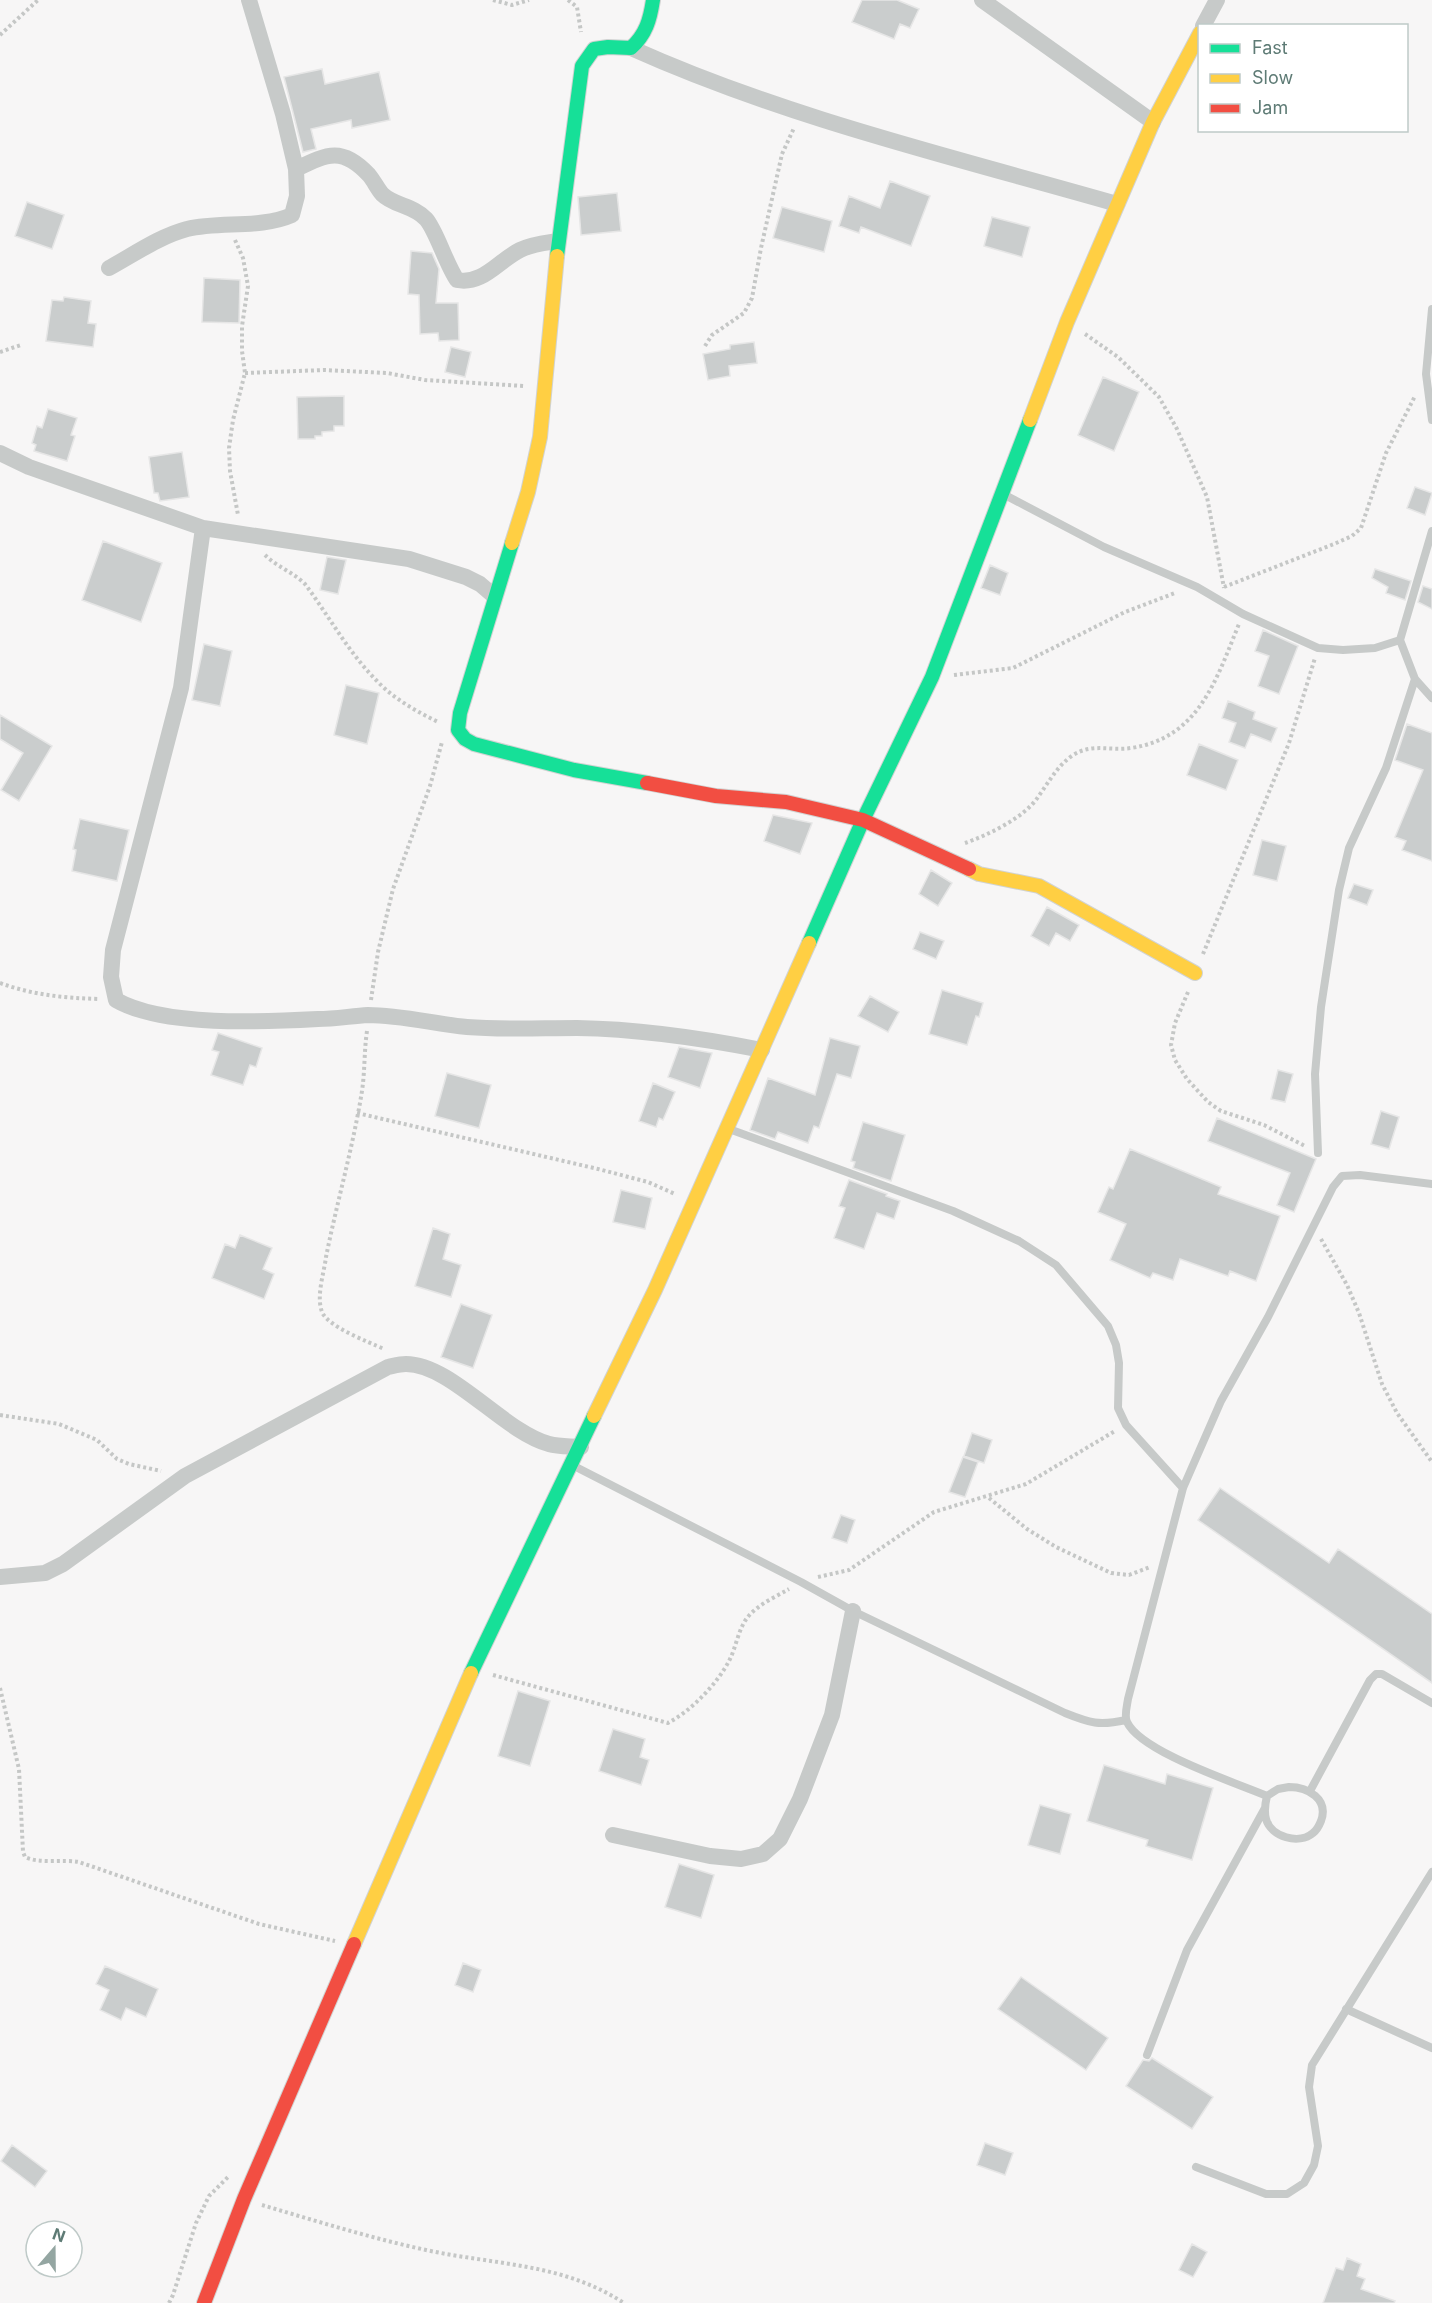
<svg xmlns="http://www.w3.org/2000/svg" width="1432" height="2303" font-family="Inter,sans-serif">
  <rect width="100%" height="100%" fill="#f7f6f6"/>
  <path fill="#cacdcd" stroke="#e6e6e6" stroke-width="1.5" d="M862 0H897L919 9 910 28 900 24 894 39 852 22Z
    M322 69 325 84 379 72 390 120 352 128 351 120 311 129 316 149 303 152 284 77Z
    M890 181 930 196 911 246 861 227 859 233 839 226 849 196 880 208Z
    M617 193 621 231 581 235 578 197Z
    M27 202 64 215 52 249 15 236Z
    M782 207 832 221 824 252 773 238Z
    M992 217 1030 227 1022 257 984 246Z
    M411 251 432 253 439 269 436 303H458L459 340 439 341 438 333 420 334 419 295 408 294Z
    M204 278 240 280 239 323 202 322Z
    M64 297 91 301 88 323 96 324 93 347 46 341 52 300 63 301Z
    M754 342 757 363 729 366 730 376 708 380 703 354 730 349V345Z
    M451 347 471 352 465 377 445 372Z
    M1103 377 1139 392 1114 451 1078 435Z
    M344 396V426H334V431L322 432V436H315V439H298L297 397Z
    M48 409 77 418 71 435 75 436 67 461 34 451 36 445 32 443 37 426 42 428Z
    M182 452 189 497 160 501 158 493H154L149 457Z
    M1415 487 1432 493 1425 515 1407 508Z
    M103 541 162 563 141 622 82 600Z
    M327 557 346 560 338 594 320 590Z
    M990 565 1008 573 1000 595 981 588Z
    M1375 569 1411 581 1405 600 1386 593 1388 587 1372 578Z
    M1423 586 1432 589V609L1418 602Z
    M1263 630 1298 646 1279 694 1258 686 1269 656 1255 651Z
    M204 644 232 651 220 706 192 700Z
    M346 685 379 693 367 744 334 735Z
    M1228 701 1255 712 1253 719 1277 728 1271 742 1251 734 1245 748 1229 742 1236 723 1222 718Z
    M0 715 52 746 19 801 1 790 23 753 0 739Z
    M1407 724 1432 733V861L1402 850 1406 841 1395 837 1423 770 1395 760Z
    M1199 744 1238 760 1226 790 1187 775Z
    M773 815 812 823 800 854 764 841Z
    M80 819 129 830 117 881 72 871 76 850 73 849Z
    M1262 840 1286 846 1277 881 1253 875Z
    M931 870 952 883 938 906 919 894Z
    M1354 884 1373 890 1367 905 1348 898Z
    M1047 907 1079 925 1070 941 1056 933 1049 946 1031 936Z
    M920 932 944 941 936 959 913 949Z
    M942 990 983 1003 979 1017 976 1016 967 1045 929 1034Z
    M870 996 899 1012 888 1032 858 1016Z
    M218 1033 262 1048 256 1067 250 1065 243 1085 211 1075 219 1052 212 1050Z
    M830 1038 860 1046 851 1078 837 1074 819 1128 814 1126 808 1143 778 1132 775 1139 750 1130 768 1078 815 1095Z
    M679 1047 712 1053 700 1088 668 1077Z
    M1278 1070 1293 1074 1285 1102 1271 1099Z
    M447 1073 491 1085 479 1128 435 1116Z
    M653 1083 675 1092 663 1120 659 1118 656 1127 639 1121Z
    M1381 1111 1399 1117 1389 1149 1371 1144Z
    M1217 1118 1316 1159 1294 1212 1277 1205 1290 1173 1208 1141Z
    M863 1122 905 1135 891 1181 853 1168 855 1162 851 1161Z
    M1130 1149 1221 1187 1218 1194 1280 1216 1256 1281 1230 1271 1228 1276 1180 1259 1173 1280 1153 1273 1150 1278 1110 1260 1126 1224 1098 1212 1109 1187 1113 1189Z
    M849 1180 887 1194 886 1196 900 1201 894 1219 877 1213 864 1249 834 1238 845 1208 839 1206Z
    M621 1190 652 1198 645 1229 613 1222Z
    M433 1228 450 1234 443 1259 461 1265 451 1297 415 1286Z
    M240 1235 272 1248 263 1269 274 1274 264 1299 212 1278 225 1244 235 1248Z
    M461 1304 492 1315 473 1368 441 1357Z
    M972 1433 992 1440 984 1463 964 1456Z
    M963 1457 978 1462 965 1497 949 1492Z
    M1220 1488 1329 1563 1338 1549 1432 1614V1683L1198 1520Z
    M841 1515 855 1520 847 1543 832 1538Z
    M518 1691 550 1701 530 1766 498 1756Z
    M613 1729 645 1739 640 1757 649 1760 641 1785 599 1771Z
    M1104 1765 1165 1784 1167 1774 1213 1788 1192 1860 1146 1846 1148 1840 1087 1821Z
    M1040 1805 1071 1814 1060 1854 1028 1845Z
    M679 1864 714 1875 701 1918 665 1907Z
    M463 1963 481 1970 473 1992 455 1985Z
    M105 1966 158 1989 146 2017 126 2008 121 2020 100 2010 109 1990 96 1984Z
    M1021 1977 1108 2038 1086 2070 998 2009Z
    M1152 2058 1213 2097 1192 2129 1126 2086 1143 2060 1149 2061Z
    M985 2143 1013 2153 1005 2175 977 2165Z
    M12 2145 47 2171 35 2187 1 2161Z
    M1192 2244 1207 2252 1193 2277 1179 2270Z
    M1347 2258 1361 2264 1357 2276 1365 2279 1361 2289 1395 2301 1394 2303H1323L1336 2268 1343 2270Z"/>
  <g fill="none" stroke-linecap="round" stroke-linejoin="round">
    <g stroke="#d1d3d2" stroke-width="16">
      <path id="fast" d="M557 256 582 66 594 49 608 47 631 48C646 34 650 20 653 0
        M512 543 460 713 458 730 465 739 474 744 574 770 647 783
        M809 943 863 820 932 677 1030 420
        M471 1673 594 1416"/>
    </g>
    <g stroke="#d1d3d2" stroke-width="16">
      <path id="slow" d="M1030 420 1067 322 1153 122 1200 33
        M512 543 528 492 540 437 557 256
        M969 869 979 874 1039 886 1195 973
        M594 1416 655 1290 809 943
        M354 1944 471 1673"/>
    </g>
    <g stroke="#d1d3d2" stroke-width="16">
      <path id="jam" d="M647 783 716 796 786 802 863 820 969 869
        M204 2303 244 2199 354 1944"/>
    </g>
    <path stroke="#c5c7c6" stroke-width="4" stroke-dasharray="3 3" stroke-linecap="butt" d="M493 0 512 5 529 0
      M568 0 577 7 581 32
      M0 35 38 0
      M235 240 243 258 248 286 242 326V351L245 373 233 420 229 448 230 471 238 515
      M1085 334 1118 357 1159 397 1177 429 1207 497 1224 588
      M705 346 712 335 744 313 752 298 761 248 782 154 794 128
      M0 352 21 345
      M245 373 324 370 387 373 425 380 524 386
      M265 555C277 567 293 572 305 584 329 616 348 652 377 681 394 699 416 711 438 722
      M1224 587 1334 544 1352 536 1361 528 1386 453 1415 396
      M954 675 1013 668 1125 612 1175 593
      M965 843C988 835 1024 818 1038 797 1049 782 1057 766 1073 755 1092 743 1110 751 1131 748 1199 738 1216 680 1239 624
      M1203 954 1289 743 1315 658
      M0 983C33 995 64 998 99 999
      M1188 992 1175 1023 1171 1045 1175 1060 1187 1079 1208 1102 1221 1111 1264 1125 1305 1146
      M371 1000 378 952 393 889 430 786 442 742
      M367 1031C364 1051 365 1071 362 1091 353 1147 337 1202 326 1257 324 1273 316 1296 322 1312 328 1327 369 1342 384 1349
      M357 1113 598 1169 648 1182 675 1194
      M1321 1239 1347 1285 1359 1313 1382 1384 1397 1413 1432 1462
      M0 1415 59 1424 97 1440 117 1459 129 1464 161 1471
      M989 1498 1027 1529 1056 1547 1111 1573 1129 1575 1150 1567
      M818 1577 849 1570 934 1512 1026 1484 1115 1431
      M493 1675 668 1723C691 1711 717 1684 729 1661 736 1648 738 1630 747 1618 757 1605 775 1597 789 1589
      M0 1688 19 1769 23 1852 25 1857C39 1864 63 1859 79 1862L259 1924 335 1941
      M262 2205C316 2221 371 2238 426 2250 495 2265 563 2263 624 2303
      M169 2303 173 2295 196 2223 209 2196 229 2176"/>
    <path stroke="#c7cac9" stroke-width="8" d="M1432 309 1426 374 1432 420
      M1003 494 1104 547 1197 587 1243 614 1318 648 1343 650 1375 648 1400 640
      M1432 531 1400 640 1415 679 1432 698
      M729 1129 953 1211 1019 1241 1056 1265 1108 1326 1116 1345 1119 1363 1118 1408 1126 1425 1183 1488
      M1318 1153 1315 1074 1321 1007 1339 890 1349 848 1386 768 1415 679
      M572 1465 801 1582 853 1611 1065 1713C1090 1723 1099 1726 1126 1720
      M1289 1787C1308 1787 1329 1799 1321 1821 1319 1826 1317 1830 1313 1833 1299 1845 1271 1837 1266 1819 1264 1812 1265 1804 1267 1796L1278 1789Z
      M1310 1791 1370 1680 1376 1674H1382L1432 1703
      M1267 1796C1234 1782 1141 1752 1127 1722 1124 1716 1127 1706 1128 1699L1183 1488 1221 1401 1268 1317 1333 1187 1342 1176 1360 1175 1432 1184
      M1346 2009 1432 2048
      M1147 2055 1187 1950 1265 1808
      M1196 2167 1266 2194H1287L1304 2183 1314 2165 1318 2146 1309 2087 1312 2065 1432 1872"/>
    <path stroke="#c7cac9" stroke-width="16" d="M982 0 1153 122
      M1203 26 1217 0
      M631 48C787 118 953 157 1117 204
      M296 169C327 154 342 146 369 175 374 181 377 188 382 194 394 206 413 205 426 219 436 230 446 264 457 280 483 285 498 261 520 250 532 244 545 243 558 241
      M109 268C133 255 160 236 187 229 221 221 260 229 292 215L297 196 296 169 283 114 249 0
      M0 453 29 467 203 528 409 559 466 577 480 584 494 596
      M203 528 181 688 113 950 111 977 116 1000C163 1027 263 1022 318 1019 335 1019 351 1016 368 1015 401 1015 435 1024 467 1027 504 1030 540 1028 577 1028 639 1029 701 1038 762 1050
      M0 1577 45 1573 63 1564 185 1476 388 1367C393 1366 400 1364 406 1364 451 1364 504 1432 549 1444 559 1447 571 1446 581 1447
      M613 1835 710 1856 741 1859 763 1854 780 1839 800 1799 832 1715 853 1611"/>
    <use href="#fast" stroke="#16e098" stroke-width="14"/>
    <use href="#slow" stroke="#ffcf43" stroke-width="14"/>
    <use href="#jam" stroke="#f24e42" stroke-width="14"/>
  </g>
  <rect x="1198" y="24" width="210" height="108" fill="#ffffff" stroke="#bfcac8" stroke-width="1.5"/>
  <rect x="1210" y="44" width="30" height="9" fill="#16e098" stroke="#bfcac8" stroke-width="1.5"/>
  <text x="1252" y="54" font-size="18" fill="#5e7b75">Fast</text>
  <rect x="1210" y="74" width="30" height="9" fill="#ffcf43" stroke="#bfcac8" stroke-width="1.5"/>
  <text x="1252" y="84" font-size="18" fill="#5e7b75">Slow</text>
  <rect x="1210" y="104" width="30" height="9" fill="#f24e42" stroke="#bfcac8" stroke-width="1.5"/>
  <text x="1252" y="114" font-size="18" fill="#5e7b75">Jam</text>
  <g transform="translate(54 2249) rotate(20)"><circle r="28" fill="#ffffff" stroke="#bfcac8" stroke-width="1.5"/>
  <path d="M0-4.5L10 22L0 15L-10 22Z" fill="#94a6a2"/>
  <text y="-9" font-size="16" font-weight="bold" text-anchor="middle" fill="#5e7b75">N</text>
  </g>
</svg>
